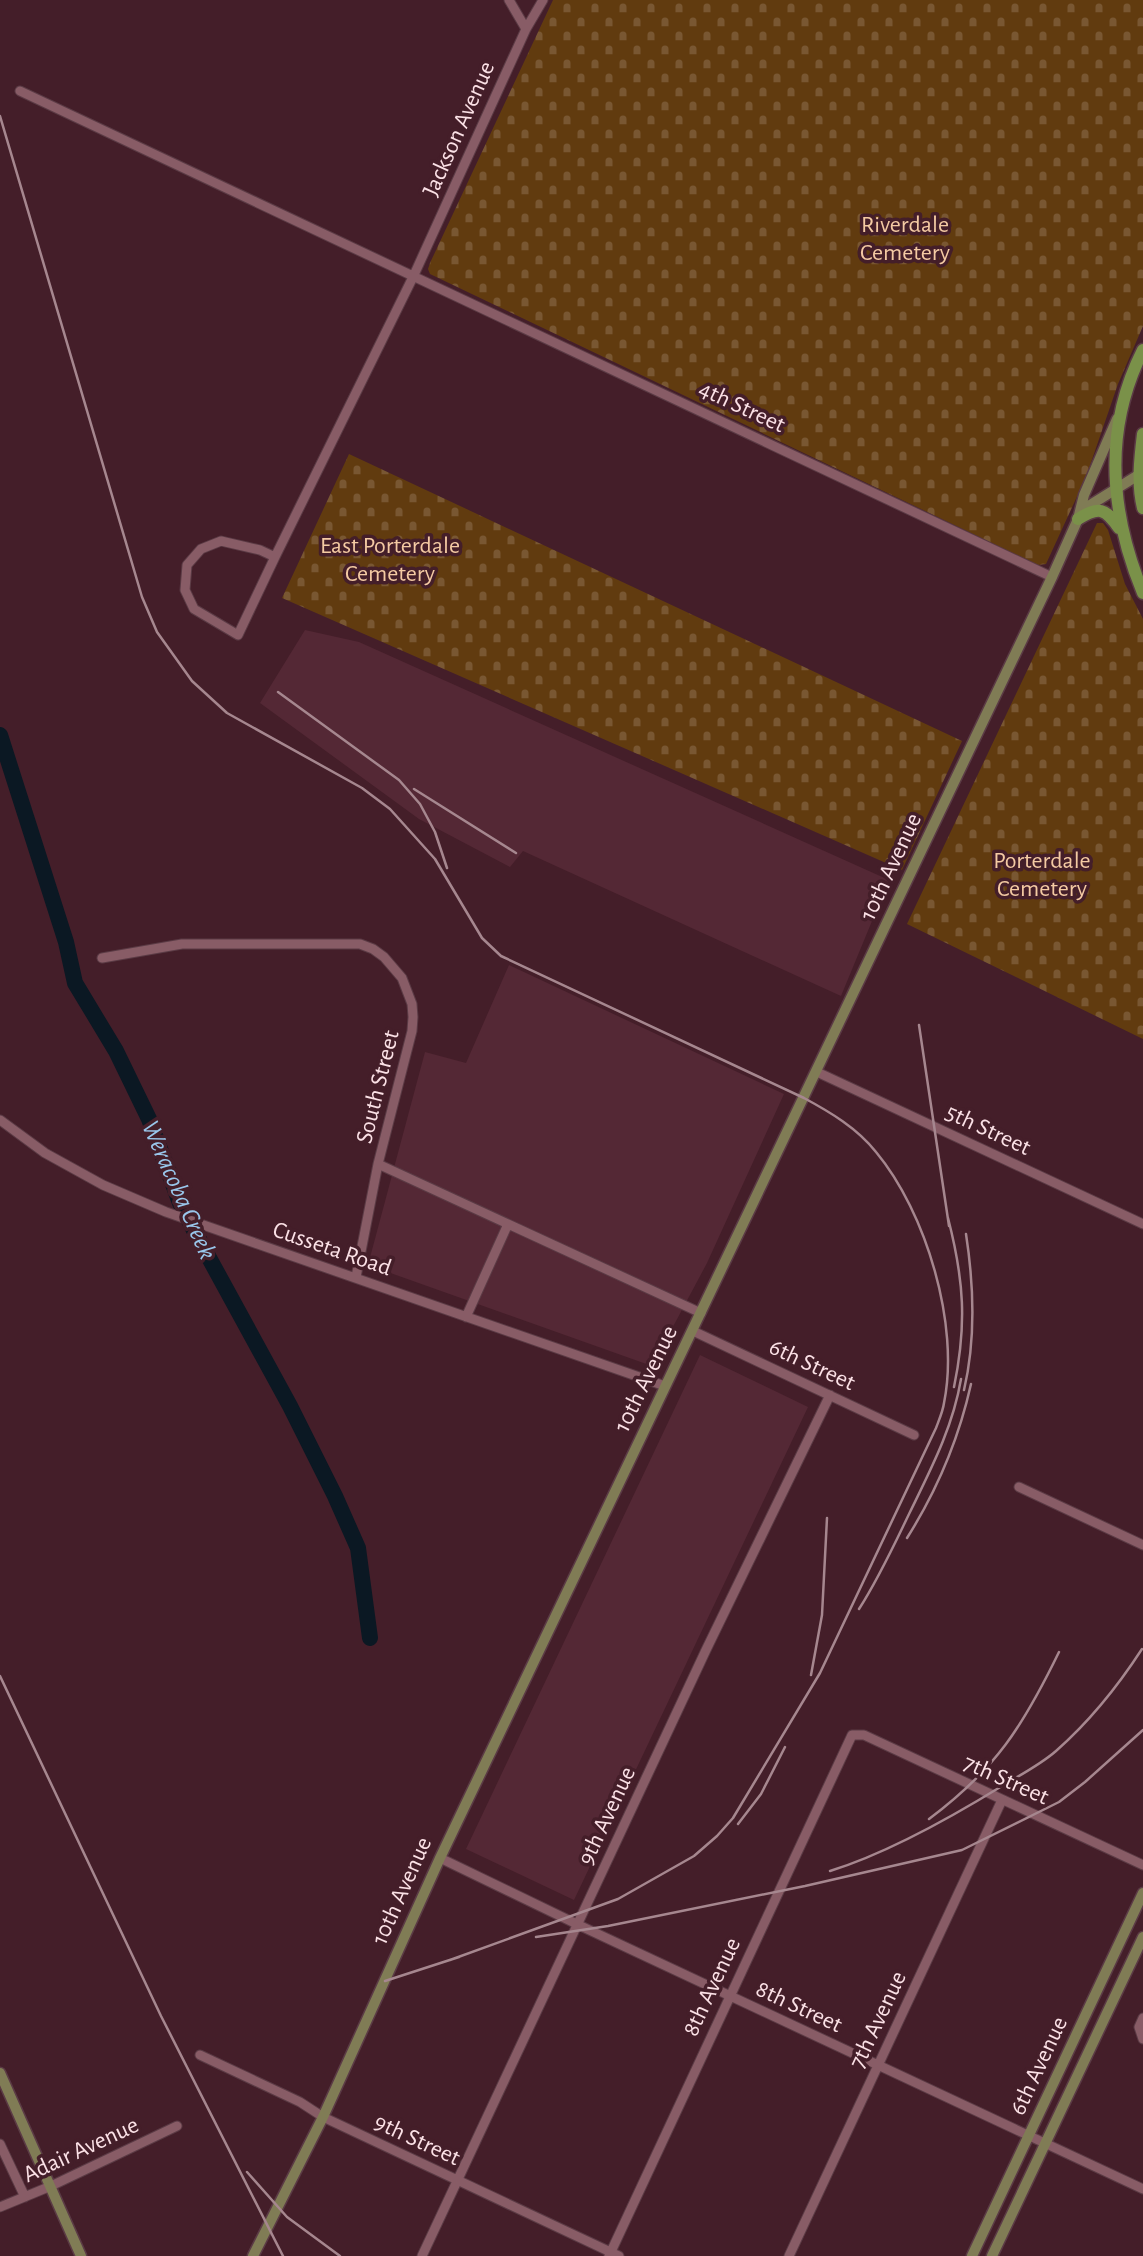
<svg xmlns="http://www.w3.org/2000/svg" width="1143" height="2256" font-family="'Alegreya Sans',sans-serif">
  <defs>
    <pattern id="cemetery-stones" width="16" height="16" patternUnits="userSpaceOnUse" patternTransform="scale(1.75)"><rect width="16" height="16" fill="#613b0f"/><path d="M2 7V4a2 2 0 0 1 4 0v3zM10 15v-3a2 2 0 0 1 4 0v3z" fill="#795732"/></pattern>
  </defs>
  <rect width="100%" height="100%" fill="#441e29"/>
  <path fill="#542835" d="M305 630 359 642 889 880 841 996 523 851 510 867 419 819 260 703Z
    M509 965 784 1094 707 1263 652 1366 368 1265 425 1052 466 1063Z
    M700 1355 808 1407 574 1900 466 1849Z"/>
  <path fill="url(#cemetery-stones)" d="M553 0H1143V326L1118 384 1086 477 1046 564 1038 565 430 274 428 269 430 263Z
    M349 454 962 741 902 870 282 598Z
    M1097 523H1103L1108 530 1125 584 1143 619V1039L907 924Z"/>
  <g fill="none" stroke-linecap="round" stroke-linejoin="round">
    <path stroke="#0b1823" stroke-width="16" d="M0 735 66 942 75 983 116 1051 149 1119 180 1203 196 1234 290 1406 335 1496 358 1548 370 1638"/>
    <g stroke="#5b3b45" stroke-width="11">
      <path id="minor" d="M509 0 526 29
        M20 91 1052 577
        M221 541 260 550 275 557 238 635 194 609 185 590 187 565 201 549Z
        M275 557 414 275 526 29 543 0
        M102 958 182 944H360L373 949 384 957 402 978 412 1004 413 1017 412 1031 378 1164 356 1277
        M817 1072 1143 1224
        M0 1120 45 1153 103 1185 166 1212 665 1386
        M378 1164 701 1313
        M466 1317 508 1224
        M693 1331 914 1435
        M1019 1487 1143 1545
        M440 1858 585 1928 1143 2189
        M1143 2018 1139 2027 1143 2039
        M200 2055 300 2102 323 2117 619 2256
        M0 2144 25 2197
        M0 2207 51 2186 177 2126
        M422 2256 706 1650 830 1395
        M609 2256 852 1735H864L1143 1865
        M789 2256 1002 1800"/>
    </g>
    <g stroke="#5b3b45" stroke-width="13">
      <path id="major" d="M1082 514 1087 507 1140 474
        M0 2073 81 2256
        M253 2256 323 2117 440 1858 1052 577 1078 519 1084 495 1117 419
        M972 2256 1143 1893
        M992 2256 1143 1937"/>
    </g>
    <g stroke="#5b3b45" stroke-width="15">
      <path id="highway" d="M1143 350C1103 429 1110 513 1143 593
        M1143 434C1140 459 1137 484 1143 508
        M1078 519C1099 506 1105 508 1119 528"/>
    </g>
    <use href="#minor" stroke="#885c66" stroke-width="9"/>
    <use href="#major" stroke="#807c55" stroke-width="10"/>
    <use href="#highway" stroke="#7a9149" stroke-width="12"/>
    <path stroke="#a6878f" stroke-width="2.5" d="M0 116 142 597 157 632 192 681 227 713 362 788 390 809 435 859 482 938 501 956 804 1098C830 1112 857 1128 876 1152 926 1212 960 1325 944 1403 943 1411 939 1420 936 1428L820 1673 733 1818 717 1836 694 1856 618 1899 450 1960
      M278 692 399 780 420 804 435 832 447 868
      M414 789 516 853
      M919 1025 949 1226
      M948 1218C964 1280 967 1324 954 1387
      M964 1390C976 1339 974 1286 966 1234
      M907 1538C936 1492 959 1438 971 1384
      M859 1609C879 1578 894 1545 910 1512 931 1469 953 1427 961 1379
      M811 1675 822 1615 827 1518
      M0 1676 161 2016 283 2256
      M929 1819C996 1769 1023 1726 1059 1652
      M738 1824 761 1794 785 1747
      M830 1871C888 1853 950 1818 1002 1786 1020 1775 1040 1765 1056 1751 1089 1722 1118 1686 1142 1649
      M536 1937 608 1926 805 1886 962 1850 1059 1802 1085 1782 1143 1730
      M385 1981 459 1957
      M247 2172 287 2217 340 2256"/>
  </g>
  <g text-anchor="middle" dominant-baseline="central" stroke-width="7" stroke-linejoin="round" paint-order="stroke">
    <g font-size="24" fill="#fbe1e6" stroke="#441e29">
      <text transform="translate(459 129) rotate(-66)">Jackson Avenue</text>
      <text transform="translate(742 407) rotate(25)">4th Street</text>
      <text transform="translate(891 867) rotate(-65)">10th Avenue</text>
      <text transform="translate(378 1087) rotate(-76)">South Street</text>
      <text transform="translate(988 1130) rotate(25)">5th Street</text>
      <text transform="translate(332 1249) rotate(19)">Cusseta Road</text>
      <text transform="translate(812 1365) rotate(25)">6th Street</text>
      <text transform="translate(646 1379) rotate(-64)">10th Avenue</text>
      <text transform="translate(1006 1780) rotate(24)">7th Street</text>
      <text transform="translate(607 1816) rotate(-65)">9th Avenue</text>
      <text transform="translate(402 1891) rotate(-66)">10th Avenue</text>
      <text transform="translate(712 1987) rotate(-65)">8th Avenue</text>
      <text transform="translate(799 2007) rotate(25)">8th Street</text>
      <text transform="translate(878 2020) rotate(-65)">7th Avenue</text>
      <text transform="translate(1039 2066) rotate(-65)">6th Avenue</text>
      <text transform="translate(417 2140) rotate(25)">9th Street</text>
      <text transform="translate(81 2150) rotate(-25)">Adair Avenue</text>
    </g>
    <g font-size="24" fill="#f4caa3" stroke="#441e29">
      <text x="905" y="225">Riverdale<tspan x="905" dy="28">Cemetery</tspan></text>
      <text x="390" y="546">East Porterdale<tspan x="390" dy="28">Cemetery</tspan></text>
      <text x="1042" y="861">Porterdale<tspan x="1042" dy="28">Cemetery</tspan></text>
    </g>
    <g font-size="26" font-style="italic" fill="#99c6eb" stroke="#441e29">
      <text transform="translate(179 1190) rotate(66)">Weracoba Creek</text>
    </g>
  </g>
</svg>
